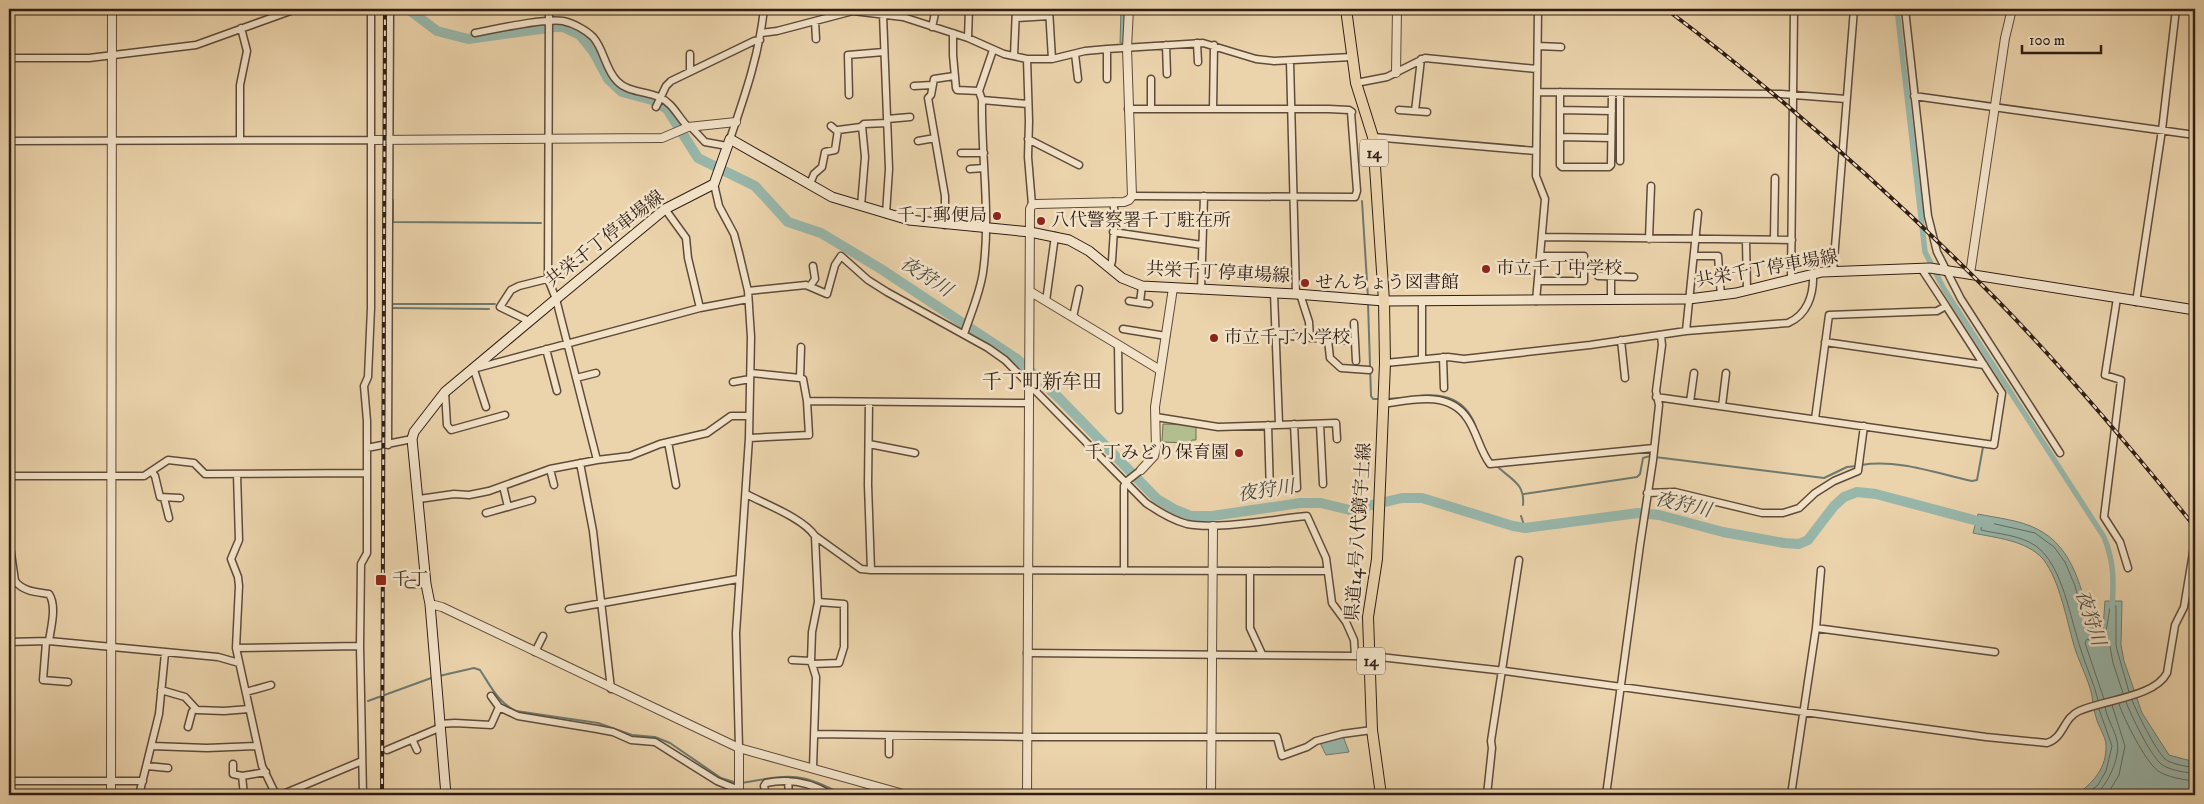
<svg xmlns="http://www.w3.org/2000/svg" width="2204" height="804" font-family="'IM FELL DW Pica','Noto Serif JP',serif">
  <rect width="100%" height="100%" fill="#ebd3ab"/>
  <filter id="stains"><feTurbulence type="fractalNoise" baseFrequency=".004" numOctaves="4"/><feColorMatrix values="0 0 0 0 .2 0 0 0 0 .09 0 0 0 0 .02 0 0 0 .5 -.17"/></filter>
  <radialGradient id="worn" r=".72"><stop offset=".6" stop-color="#630" stop-opacity="0"/><stop offset="1" stop-color="#630" stop-opacity=".3"/></radialGradient>
  <path fill="#b2be8d" stroke="#716e51" d="M1163 424 1196 425V440H1192L1191 443 1162 442Z"/>
  <path fill="#98b7ab" stroke="#6e7a6f" d="M1121 9H1124L1123 43H1120Z
    M1978 514C1997 518 2020 520 2037 529 2074 547 2082 591 2091 626L2095 630 2099 631 2103 629 2105 601H2122L2121 645 2124 661 2142 713 2169 755 2195 762V795H2076C2093 783 2107 768 2106 745 2106 737 2098 726 2096 717 2093 709 2093 700 2091 691 2087 678 2081 665 2076 652 2067 624 2061 582 2043 559 2026 540 1996 538 1973 533Z
    M1343 736 1349 752 1326 755 1320 743Z"/>
  <g fill="none" stroke-linecap="round" stroke-linejoin="round">
    <path stroke="#646a60" stroke-width="1" d="M2104 699 2085 643 2087 639 2098 642 2109 641 2113 663 2123 693
      M2098 700C2094 683 2086 667 2081 650 2070 618 2063 566 2036 546 2020 535 1998 534 1981 530L1982 521 2035 533 2054 547 2065 562 2075 586 2087 629 2092 635 2100 636 2106 632 2110 607 2116 606V646L2129 692
      M2132 700C2137 713 2155 749 2165 759 2171 764 2187 767 2195 767
      M2126 702C2132 717 2149 753 2161 764 2169 770 2186 773 2195 773
      M2119 704C2124 719 2145 761 2158 771 2167 777 2184 780 2195 781
      M2085 795 2098 785 2106 771 2112 746 2099 709
      M2095 795C2107 786 2121 757 2117 741 2115 730 2107 719 2105 707
      M2107 795 2119 775 2125 746 2112 705"/>
    <path stroke="#6e7a6f" stroke-width="2" d="M393 200V222L541 223
      M1362 201 1368 298
      M1368 303 1371 396 1373 399H1379
      M393 304H495
      M393 308 489 309
      M1419 396C1446 393 1466 400 1476 427
      M1386 399 1401 398
      M1655 457 1824 478 1847 467 1857 466
      M1861 465C1899 459 1935 473 1972 481L1977 480 1983 447
      M1497 466C1511 480 1525 483 1523 505
      M1524 494 1637 477 1640 474 1643 458 1650 456
      M1521 516 1525 528
      M439 676 474 668 480 670C490 685 498 703 516 711L598 723 632 735 655 737 670 743 721 778 737 783
      M368 701 434 677
      M742 783C789 775 800 771 843 795"/>
    <path stroke="#98b7ab" stroke-width="5.5" d="M1897 9 1925 252 1944 289 2104 537C2114 562 2114 580 2112 607"/>
    <path stroke="#98b7ab" stroke-width="10" d="M408 9 437 31 468 39 555 27H563L580 35 593 51 608 79 622 92 652 100 667 109 698 158 755 186 788 222 821 233 881 269 1017 359 1060 399 1157 499 1174 509 1191 516H1212L1300 503H1321L1350 510 1402 498H1422L1513 526 1525 528 1638 513 1659 515 1723 532 1784 543 1799 544 1808 540 1834 506 1844 497 1857 492 1876 494 1989 524"/>
    <g stroke="#5f4b3a" stroke-width="9">
      <path id="minor" d="M351 9 370 10
        M549 9 548 279 556 299 597 460
        M1049 9 1052 59
        M1905 9 1928 216 1937 252 1961 299 2060 453
        M1346 10 1381 9
        M883 14 889 169 886 214
        M1017 18 1049 16
        M815 21 816 39
        M932 27 936 9
        M475 33C496 29 544 18 563 21 573 23 586 30 593 37 604 49 605 69 617 81 627 92 645 91 659 97 673 103 678 117 688 127
        M761 33 777 31 853 11 903 17 968 38 1004 54 1027 59H1052L1085 51 1107 49 1203 43 1256 59 1274 61 1352 57
        M953 33V55L956 88 957 90 979 91
        M968 38 969 9
        M1197 43 1198 62
        M1166 45 1167 74
        M1538 46 1561 47
        M1107 49V79
        M1075 54 1078 79
        M1014 56 1016 9
        M9 58H89L196 45 296 9
        M1027 59 1029 121 1028 157 1032 205
        M1290 61 1296 294
        M690 71V54
        M1151 79V109
        M1356 83 1387 77 1425 58 1537 69
        M914 86 932 85
        M1538 92 1781 94 1846 99
        M1560 92V165L1562 167H1609L1611 165 1612 93
        M849 95 848 55 884 52
        M1914 96 2195 135
        M982 100 1028 104
        M656 107 666 86 671 81 754 41 760 40
        M1128 109H1329L1349 110 1352 112
        M1213 109 1214 45
        M1399 110 1427 112
        M1560 110 1612 111
        M1415 111 1421 59
        M887 119 910 117
        M831 126 837 131
        M691 127 705 142 727 146
        M1373 137 1536 151
        M1560 137 1611 138
        M730 139C745 95 759 55 764 9
        M1028 139 1079 165
        M240 140V85L247 51 241 28
        M9 141 372 140
        M918 141 935 138
        M961 153H984
        M1620 161V93
        M970 169 984 168
        M714 184 719 206 734 234 739 253 748 291 751 337 749 438 736 633 739 748
        M810 184 814 174 822 167 825 152 835 150 838 130 861 127 864 124 887 123
        M1132 196 1355 197 1357 191 1351 112
        M861 206 865 157 862 126
        M665 209 686 238 688 258 700 308
        M945 225V196L928 98 931 95 934 79 954 76
        M1113 232 1202 245
        M1543 237 1792 240
        M1649 239 1651 186
        M1774 239 1775 178
        M1746 240 1747 290
        M1694 256H1718L1721 296
        M1110 268 1112 261 1115 214 1113 202
        M1833 272 1854 9
        M1598 276 1634 277
        M1791 279 1794 9
        M1538 281H1584V256H1541
        M810 286 815 279 813 266
        M1201 290 1204 196
        M748 291 806 285 827 294 835 265 841 256 868 280 887 292 988 348 1005 360 1146 503C1159 512 1172 520 1187 524 1218 530 1274 519 1307 516L1326 558 1332 603 1346 622 1354 640 1355 656H1371L1505 671 1986 737 2047 743C2064 738 2063 718 2079 711 2103 700 2155 697 2167 673L2175 625 2184 607 2195 541
        M1274 293 1279 424
        M1300 294 1309 322 1310 338
        M2117 298 2105 375 2121 380 2104 517 2120 542 2128 568
        M1611 299V277
        M1046 301 1055 236
        M1129 301 1149 304
        M1536 301 1545 199 1536 176 1538 9
        M1140 302 1142 286
        M1422 302V359
        M2136 302 2162 130 2176 9
        M1073 317 1079 289
        M529 321 500 307 511 290 519 286 551 278 582 257
        M1354 323 1356 361
        M1123 329 1166 336
        M1686 331 1698 213
        M964 334C971 313 980 293 983 272 991 215 981 157 982 100L979 91 993 50
        M1276 335 1355 341
        M1328 340 1330 358 1341 368 1369 370
        M1621 340 1625 378
        M1825 342 1984 365
        M1118 345 1119 410
        M546 349 557 391
        M1443 357 1444 388
        M1385 363 1448 357 1464 359 1590 345 1686 331 1788 323C1807 315 1814 295 1813 274
        M473 369 700 308 748 299
        M474 370 486 407
        M751 373 800 378 803 379 807 401 1029 403
        M576 378 596 373
        M800 378 801 347
        M733 382 750 379
        M445 392 447 425 451 430 505 415
        M1656 397 1994 445 2002 393 1946 306
        M869 402 868 485 871 570
        M1690 402 1694 373
        M1383 404C1412 400 1448 390 1467 418 1477 432 1479 449 1490 464L1654 448
        M1722 406 1726 373
        M1156 417 1218 427 1336 423 1337 439
        M1815 419 1829 315 1937 311 1946 306 1921 268
        M1294 424 1297 488
        M1320 424 1323 484
        M1268 425 1270 493
        M749 438 809 435 807 401
        M668 442 676 485
        M869 444 915 453
        M388 445 390 9
        M367 448 412 439
        M580 463 593 531 611 689
        M550 469 554 485
        M152 472 155 476 160 497 180 498
        M237 474 239 540 231 559 238 577 239 586 236 648 262 766 276 795
        M9 476H144L168 460 194 463 205 474 366 473
        M503 486 508 507
        M1647 493 1675 492 1762 513H1783L1799 508 1815 493 1834 481 1858 471 1864 426
        M746 494C765 504 803 518 815 536L818 602 812 632 811 661 816 677 813 768
        M164 498 169 518
        M419 499 454 494 469 495 489 491 550 469 597 460 630 456 660 444 707 433 731 416H749
        M486 513 532 500
        M815 536 861 569 871 570 1327 571
        M9 539 15 581
        M1124 571V486L1127 481 1141 470
        M1250 572V628L1262 654
        M9 580 15 581C24 592 36 592 49 594 57 606 51 627 49 641
        M409 584H426
        M569 609 738 579
        M1816 628 1995 652
        M9 642 49 641 218 657 239 663
        M46 642 43 680 68 682
        M236 648 360 646
        M535 652 543 636
        M1027 653 1355 656
        M792 660 811 661
        M812 664 839 663 844 647V604L818 602
        M161 690 185 697 197 710 224 711 249 709
        M246 692 271 685
        M491 696 499 707 518 716 597 729 613 732 631 740 655 742 717 781 739 790
        M439 724 455 723 491 725 499 707
        M188 727 192 712 195 708
        M815 734 1027 737H1277L1282 756 1307 747 1316 741 1342 734 1372 730
        M412 739 417 750
        M152 746 207 748 257 746
        M387 750 439 728
        M889 754V736
        M233 764V774L242 776 266 772
        M147 766 168 768
        M242 776 244 795
        M9 781H143
        M788 781 789 795
        M1046 794V795
        M139 795 159 714 165 653
        M281 795 362 761
        M363 795 360 646 361 564 367 553V421L364 386 368 377 371 308V9
        M766 795 764 786 766 783C789 778 812 783 831 795
        M1487 795 1492 748 1491 741 1519 560
        M1606 795 1640 545 1653 460 1659 405 1656 391 1662 345 1661 336
        M1791 795 1816 628 1821 570"/>
    </g>
    <g stroke="#5f4b3a" stroke-width="10">
      <path id="tertiary" d="M1396 73 1397 9
        M372 140 662 138 688 127 736 122
        M1970 274 2005 38 2012 9
        M1031 292 1160 370
        M1141 470 1154 456 1156 448 1155 407 1173 288
        M430 604 442 607 739 748 907 795
        M111 795 112 9
        M739 795V748
        M1027 795 1030 209 1032 205 1036 204 1124 202 1129 200 1132 196 1127 48 1129 9
        M1211 795 1213 526"/>
    </g>
    <g stroke="#301e15" stroke-width="11">
      <path id="secondary" d="M446 795 430 604 426 584 412 439 414 432 445 392 556 299 665 209 714 184 730 139 832 197 909 220 1030 232 1069 240 1089 251 1122 278 1142 286 1296 294 1384 301 1689 299 1736 293 1822 272 1930 268 2195 310"/>
    </g>
    <g stroke="#301e15" stroke-width="12">
      <path id="primary" d="M1346 9 1356 83 1373 137 1384 301 1385 363 1377 559 1368 617 1372 730 1381 795"/>
    </g>
    <use href="#minor" stroke="#f2e2c8" stroke-width="6"/>
    <use href="#tertiary" stroke="#f2e2c8" stroke-width="8"/>
    <use href="#secondary" stroke="#f2e2c8" stroke-width="9"/>
    <use href="#primary" stroke="#ebd3ab" stroke-width="10"/>
    <g stroke="#301e15" stroke-width="4">
      <path id="rail" d="M1666 9C1783 97 1894 196 1997 300 2067 372 2132 449 2195 527
        M382 795 385 9"/>
    </g>
    <use href="#rail" stroke="#f2e2c8" stroke-width="2" stroke-dasharray="5.5" stroke-linecap="butt"/>
  </g>
  <g fill="#8f2418" stroke="#f2e2c8" stroke-width="2">
    <circle cx="997" cy="216" r="5"/>
    <circle cx="1041" cy="221" r="5"/>
    <circle cx="1486" cy="269" r="5"/>
    <circle cx="1305" cy="283" r="5"/>
    <circle cx="1214" cy="338" r="5"/>
    <circle cx="1239" cy="453" r="5"/>
    <rect x="375" y="574" width="12" height="12" rx="2.5"/>
  </g>
  <g text-anchor="middle" dominant-baseline="central" stroke-width="5" stroke-linejoin="round" paint-order="stroke">
    <g fill="#f2e2c8" stroke="#6a594b" stroke-width="1">
      <rect x="1360" y="139.5" width="28" height="27" rx="4"/>
      <rect x="1357" y="647.5" width="28" height="27" rx="4"/>
    </g>
    <g font-size="16" font-weight="bold" fill="#301e15">
      <text x="1374" y="153">14</text>
      <text x="1371" y="661">14</text>
    </g>
    <g font-size="18" fill="#301e15" stroke="#f2e2c8" text-anchor="start">
      <text x="987" y="216" text-anchor="end">千丁郵便局</text>
      <text x="1051" y="221">八代警察署千丁駐在所</text>
      <text x="1496" y="269">市立千丁中学校</text>
      <text x="1315" y="283">せんちょう図書館</text>
      <text x="1224" y="338">市立千丁小学校</text>
      <text x="1229" y="453" text-anchor="end">千丁みどり保育園</text>
      <text x="392" y="580">千丁</text>
    </g>
    <g font-size="18" fill="#301e15" stroke="#f2e2c8">
      <text transform="translate(605 239) rotate(-38)">共栄千丁停車場線</text>
      <text transform="translate(1767 269) rotate(-10)">共栄千丁停車場線</text>
      <text transform="translate(1218 273) rotate(3)">共栄千丁停車場線</text>
      <text transform="translate(1359 532) rotate(-86)">県道14号八代鏡宇土線</text>
    </g>
    <g font-size="19" font-style="italic" fill="#4f4c42" stroke="#f2e2c8">
      <text transform="translate(926 277) rotate(33)">夜狩川</text>
      <text transform="translate(1266 491) rotate(-8)">夜狩川</text>
      <text transform="translate(1683 505) rotate(13)">夜狩川</text>
      <text transform="translate(2090 618) rotate(72)">夜狩川</text>
    </g>
    <g font-size="20" fill="#301e15" stroke="#f2e2c8">
      <text x="1042" y="382">千丁町新牟田</text>
    </g>
  </g>
  <rect width="2204" height="804" fill="none" stroke="#ebd3ab" stroke-width="30"/>
  <rect x="10" y="10" width="2184" height="784" fill="none" stroke="#301e15" stroke-width="2.5"/>
  <rect x="15" y="15" width="2174" height="774" fill="none" stroke="#301e15"/>
  <path d="M2022 45v8h79v-8" fill="none" stroke="#301e15" stroke-width="2.5"/>
  <text x="2029" y="45" font-size="15" fill="#301e15" stroke="#f2e2c8" stroke-width="4" paint-order="stroke">100 m</text>
  <rect width="100%" height="100%" filter="url(#stains)"/>
  <rect width="100%" height="100%" fill="url(#worn)"/>
</svg>
